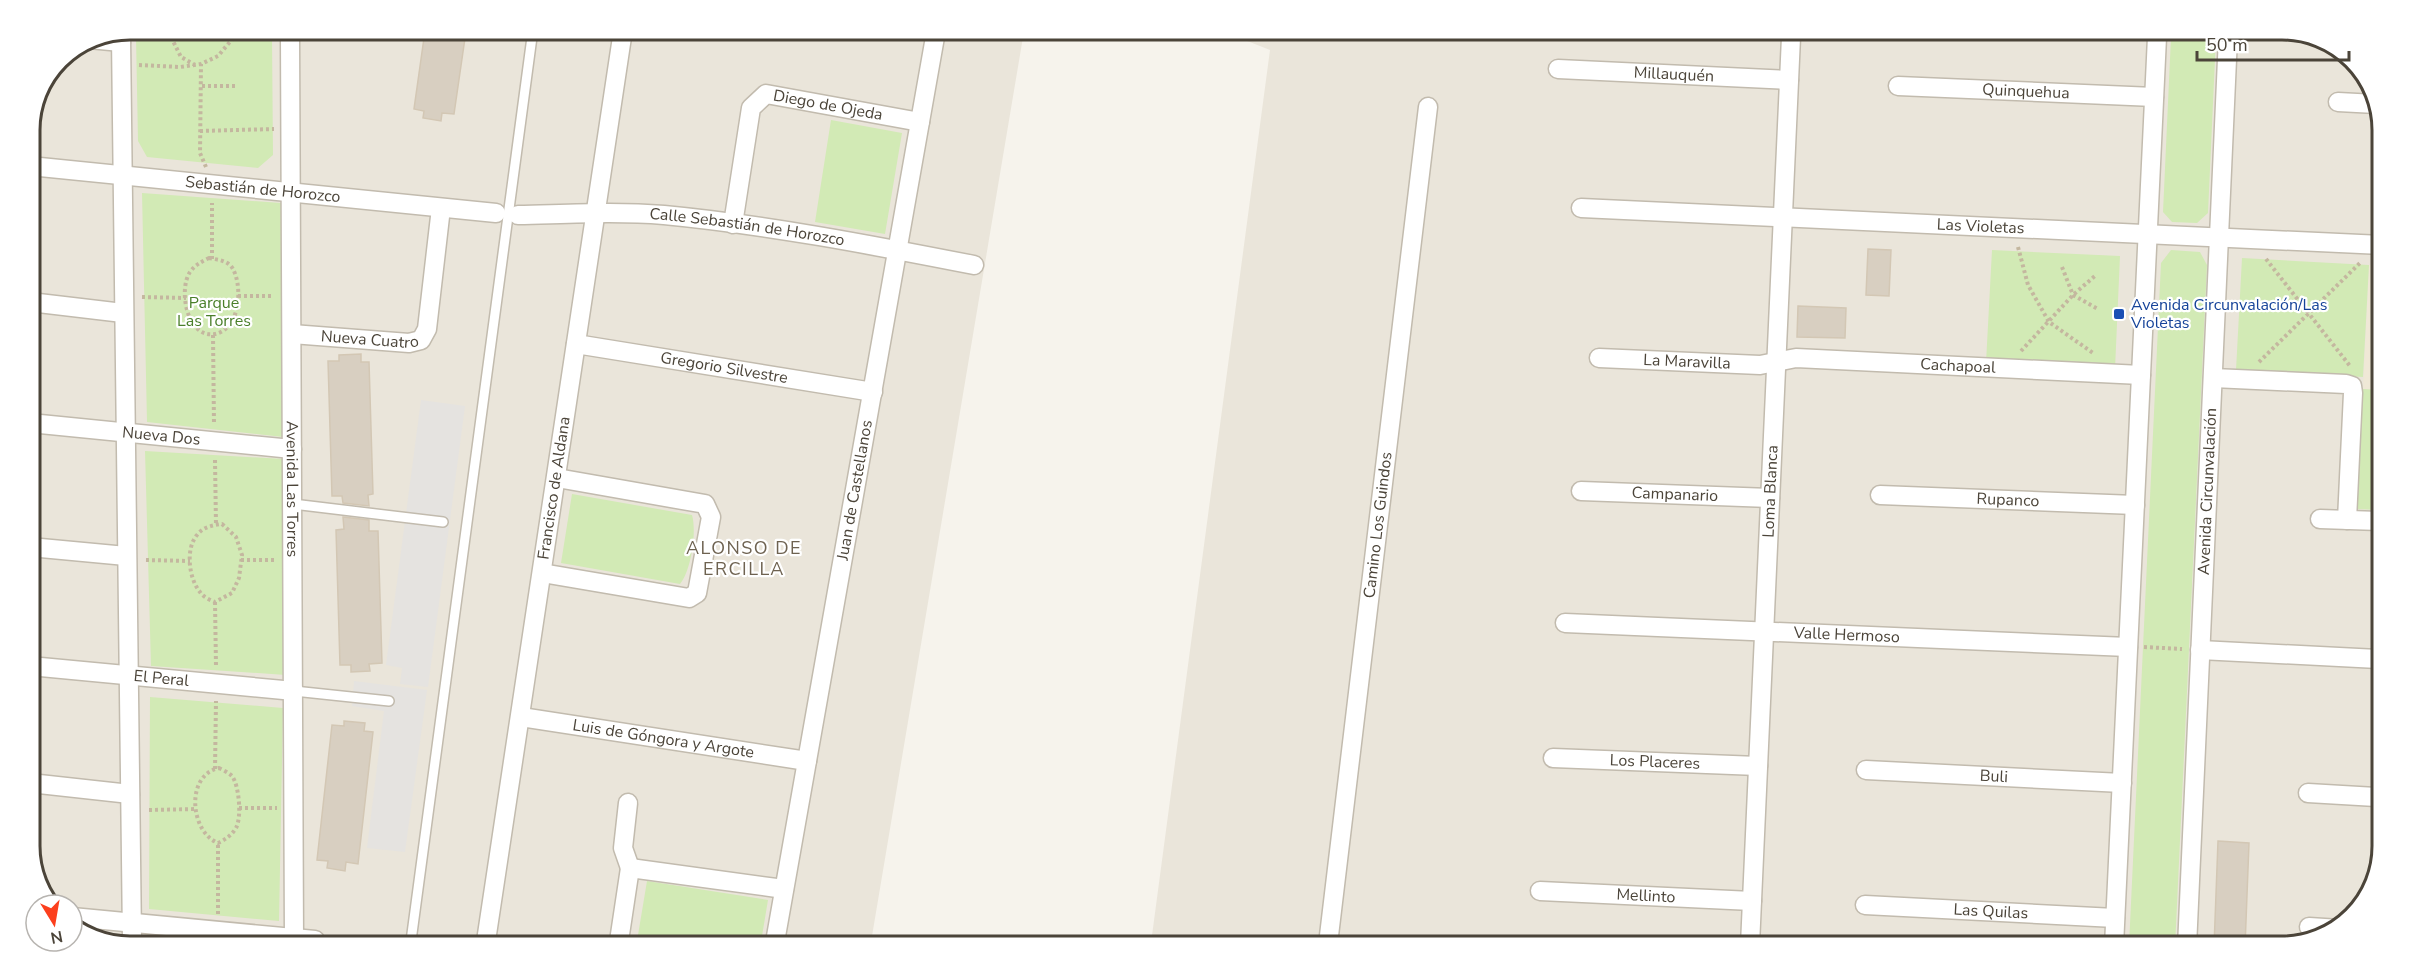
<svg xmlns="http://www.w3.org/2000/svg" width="2413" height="977" font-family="'Nunito Sans',sans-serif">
  <rect width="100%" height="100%" fill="#f6f3ec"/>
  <path fill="#eae5da" d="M92 37H1023L871 942 92 940 72 924V905H50L30 854V124L60 59Z
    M1237 37H2321L2366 74 2383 124 2376 885 2339 930 2283 947 1151 943 1270 50Z"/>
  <path fill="#efe8d6" d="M2369 265H2381L2380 390 2363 389Z"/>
  <path fill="#d2eab5" d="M272 37 273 155 258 168 147 157 138 141 136 37Z
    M2171 37H2216L2208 213 2197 223 2172 222 2163 212Z
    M831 120 902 133 885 234 815 222Z
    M142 193 281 203 283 437 147 422Z
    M1992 250 2120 256 2115 369 1986 363Z
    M2171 250 2200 252 2207 265 2175 947 2129 946 2161 263Z
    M2242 258 2369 265 2363 377 2236 370Z
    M2363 389 2380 390 2379 510 2357 509Z
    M145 451 284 459 286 675 151 666Z
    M572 494 692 515C697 532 691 571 680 584L561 563Z
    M150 697 283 708 279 921 149 909Z
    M647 881 768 900 761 942 637 941Z"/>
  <path fill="#e5e3e0" d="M421 400 465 406 428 687 400 684 402 668 386 665Z
    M354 681 427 690 405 852 367 848 384 711 352 706Z"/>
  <path fill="#d8cfc1" stroke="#d3c7b4" stroke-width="1.5" d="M424 38H465L454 114 442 113 441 121 423 118 424 111 414 109Z
    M1868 249 1891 250 1889 296 1866 295Z
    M1798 306 1846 308 1845 338 1797 337Z
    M361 354V362H369L373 494 368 495 369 506 343 503 342 496H332L328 361H339V355Z
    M343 517 369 520V531H378L382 663 369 664 370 671 351 672V665H340L336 530 344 529Z
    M344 721 365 723 364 731 373 732 358 864 346 862 345 871 327 868 328 861 317 860 332 725 344 726Z
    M2218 841 2249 843 2245 947H2214Z"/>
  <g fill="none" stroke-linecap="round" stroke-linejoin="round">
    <g stroke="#c2bbae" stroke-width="12">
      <path id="lane" d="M293 504 443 522
        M294 691 389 701
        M411 941 532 37"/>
    </g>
    <g stroke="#c2bbae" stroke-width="21">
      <g id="street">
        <path d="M121 37 132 940"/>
        <path id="s1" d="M290 37 294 940"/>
        <path d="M89 39 121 42"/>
        <path id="s2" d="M1558 69 1789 80"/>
        <path id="s3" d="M1898 86 2154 97"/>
        <path d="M2338 102 2376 104"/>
        <path id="s4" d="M30 166 496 213"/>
        <path id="s5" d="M1581 208 2382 245"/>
        <path id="s6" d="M518 215C567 214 616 211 664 215 768 225 872 245 974 265"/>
        <path id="s7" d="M733 224 751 108 766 94 920 122"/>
        <path d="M30 302 123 313"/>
        <path id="s8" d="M292 334 409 343 421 340 427 329 441 208"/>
        <path id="s9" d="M576 344 873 392"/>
        <path id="s10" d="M1599 358 1760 365 1796 358 2141 375"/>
        <path d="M2213 378 2346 384 2352 386 2353 393 2347 520"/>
        <path id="s11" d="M30 423 292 449"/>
        <path id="s12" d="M1581 491 1770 498"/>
        <path id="s13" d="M1880 495 2135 505"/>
        <path d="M2320 519 2379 521"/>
        <path d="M30 547 126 556"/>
        <path d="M542 573 689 598 697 593 711 517 705 504 557 478"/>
        <path id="s14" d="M1565 623 2128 647"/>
        <path d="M2200 650 2378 659"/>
        <path id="s15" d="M30 666 294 691"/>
        <path id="s16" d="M521 717 807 761"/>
        <path id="s17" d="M1553 758 1758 766"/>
        <path id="s18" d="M1866 770 2122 783"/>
        <path d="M30 783 130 794"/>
        <path d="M2308 793 2376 797"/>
        <path d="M628 803 623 848 630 868"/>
        <path id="s19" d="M1540 891 1752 901"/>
        <path id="s20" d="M1865 905 2115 918"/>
        <path d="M72 917 315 940"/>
        <path d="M2309 927 2340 929"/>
        <path id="s21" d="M486 941 622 37"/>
        <path d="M619 941 630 868 784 889"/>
        <path id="s22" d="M775 942 935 37"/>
        <path id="s23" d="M1328 944 1428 107"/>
        <path id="s24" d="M1750 945 1791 37"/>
        <path d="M2114 946 2157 37"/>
        <path id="s25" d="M2187 947 2228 37"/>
      </g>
    </g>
    <path stroke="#c4b79f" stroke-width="4" stroke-dasharray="3 3" stroke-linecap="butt" d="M171 37 181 57 195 65
      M139 65 180 67 201 64
      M202 86H235
      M200 131 274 129
      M206 167 200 153 201 64 218 56 234 37
      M2018 247 2028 285 2049 322 2093 353
      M209 258C218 260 228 260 233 269 243 288 240 329 215 334 187 339 178 290 190 272 195 265 201 262 209 258Z
      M212 259V203
      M2266 259 2350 366
      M2062 267 2073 295 2098 309
      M238 296H274
      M142 297 186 298
      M213 335 214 425
      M2021 351 2073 295 2096 275
      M2259 362 2361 262
      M215 460 216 525
      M222 524 236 537 242 555 239 578 232 593 215 602C210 600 203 597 200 592 189 579 185 549 197 535 203 527 213 525 222 524Z
      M146 560 190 561
      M241 560H274
      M215 602 216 666
      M2144 647 2182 649
      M219 768C223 770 229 773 232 776 239 785 242 817 236 828 232 835 226 839 218 843 190 832 185 775 219 768Z
      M215 769 216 701
      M239 808H277
      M149 810 197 809
      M218 914V843"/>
    <use href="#lane" stroke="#fff" stroke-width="9"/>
    <use href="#street" stroke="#fff" stroke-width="18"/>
  </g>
  <rect fill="#1a4fb4" stroke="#fff" stroke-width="2" x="2113" y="308" width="12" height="12" rx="3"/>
  <g text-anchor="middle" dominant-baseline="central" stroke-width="4.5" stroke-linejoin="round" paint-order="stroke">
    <g font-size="16" fill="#4b4439" stroke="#fff">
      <text stroke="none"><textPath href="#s2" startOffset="116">Millauquén</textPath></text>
      <text stroke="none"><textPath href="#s3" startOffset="128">Quinquehua</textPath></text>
      <text stroke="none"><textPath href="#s7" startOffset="201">Diego de Ojeda</textPath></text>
      <text stroke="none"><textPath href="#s4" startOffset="234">Sebastián de Horozco</textPath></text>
      <text stroke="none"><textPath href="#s5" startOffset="400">Las Violetas</textPath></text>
      <text stroke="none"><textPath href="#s6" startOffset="230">Calle Sebastián de Horozco</textPath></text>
      <text stroke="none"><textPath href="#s8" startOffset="78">Nueva Cuatro</textPath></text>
      <text stroke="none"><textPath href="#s10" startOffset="88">La Maravilla</textPath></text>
      <text stroke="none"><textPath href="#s10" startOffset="360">Cachapoal</textPath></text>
      <text stroke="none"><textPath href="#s9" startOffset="150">Gregorio Silvestre</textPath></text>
      <text stroke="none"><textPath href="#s11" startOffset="132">Nueva Dos</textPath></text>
      <text stroke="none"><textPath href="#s1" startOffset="452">Avenida Las Torres</textPath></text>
      <text stroke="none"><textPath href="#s21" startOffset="458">Francisco de Aldana</textPath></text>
      <text stroke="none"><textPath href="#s22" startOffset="459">Juan de Castellanos</textPath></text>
      <text stroke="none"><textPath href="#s24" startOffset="454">Loma Blanca</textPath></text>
      <text stroke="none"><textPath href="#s25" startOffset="456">Avenida Circunvalación</textPath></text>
      <text stroke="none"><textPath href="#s12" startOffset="94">Campanario</textPath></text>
      <text stroke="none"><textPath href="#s13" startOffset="128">Rupanco</textPath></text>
      <text stroke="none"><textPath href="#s23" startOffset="422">Camino Los Guindos</textPath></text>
      <text stroke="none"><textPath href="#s14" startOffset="282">Valle Hermoso</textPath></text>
      <text stroke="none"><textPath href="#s15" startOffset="132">El Peral</textPath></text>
      <text stroke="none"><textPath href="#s16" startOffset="144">Luis de Góngora y Argote</textPath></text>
      <text stroke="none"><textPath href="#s17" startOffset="102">Los Placeres</textPath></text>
      <text stroke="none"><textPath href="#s18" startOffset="128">Buli</textPath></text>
      <text stroke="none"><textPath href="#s19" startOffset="106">Mellinto</textPath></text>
      <text stroke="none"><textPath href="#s20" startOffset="126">Las Quilas</textPath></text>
    </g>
    <g font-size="16" fill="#4a7f2a" stroke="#fff">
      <text x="214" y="303">Parque<tspan x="214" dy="18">Las Torres</tspan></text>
    </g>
    <g font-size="16" fill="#164399" stroke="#fff" text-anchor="start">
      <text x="2131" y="305">Avenida Circunvalación/Las<tspan x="2131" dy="18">Violetas</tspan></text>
    </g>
    <g font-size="18" letter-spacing="1.5" fill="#6e6250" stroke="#fff">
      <text x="744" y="548">ALONSO DE<tspan x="744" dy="21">ERCILLA</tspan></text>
    </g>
  </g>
  <path d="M0 0H2413V977H0ZM130 40H2282A90 90 0 0 1 2372 130V846A90 90 0 0 1 2282 936H130A90 90 0 0 1 40 846V130A90 90 0 0 1 130 40Z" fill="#fff" fill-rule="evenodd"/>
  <path fill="none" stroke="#4b4439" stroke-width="3" d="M130 40H2282A90 90 0 0 1 2372 130V846A90 90 0 0 1 2282 936H130A90 90 0 0 1 40 846V130A90 90 0 0 1 130 40Z"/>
  <g transform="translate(54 923) rotate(169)"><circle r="28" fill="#ffffff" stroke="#b7b4b0" stroke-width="1.5"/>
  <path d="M0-4.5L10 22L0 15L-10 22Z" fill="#fc3f1d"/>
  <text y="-9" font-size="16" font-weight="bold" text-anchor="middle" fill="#4b4439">N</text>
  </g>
  <path d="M2197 51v9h152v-9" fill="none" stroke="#4b4439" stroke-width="3"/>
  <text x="2206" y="51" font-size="18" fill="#4b4439" stroke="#ffffff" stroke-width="4.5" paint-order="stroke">50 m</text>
</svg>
